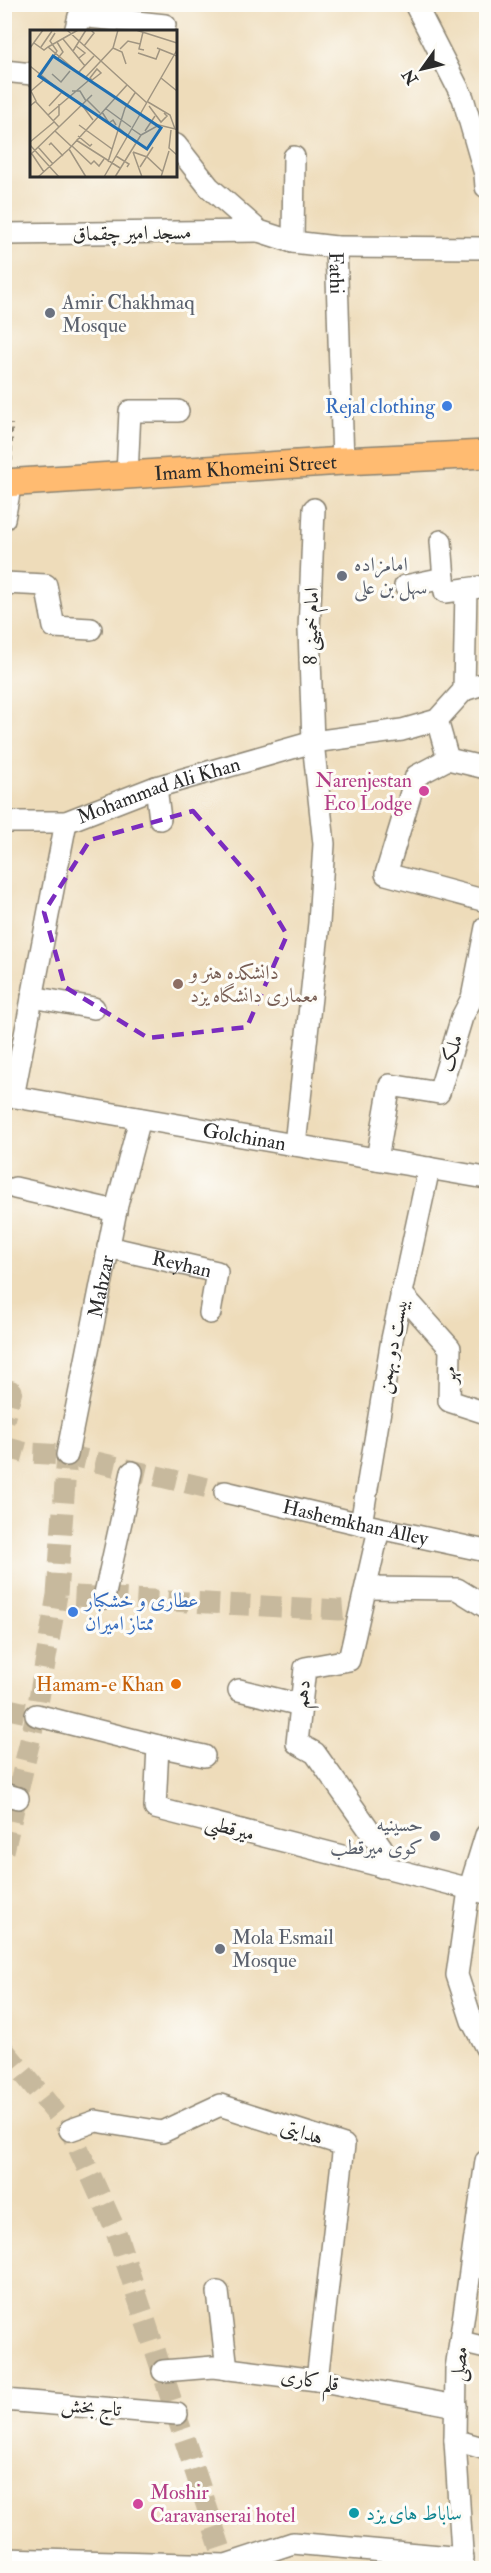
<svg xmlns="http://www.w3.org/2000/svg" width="491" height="2573" font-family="'IM FELL Double Pica',Amiri,serif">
  <rect width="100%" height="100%" fill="#fdfcf7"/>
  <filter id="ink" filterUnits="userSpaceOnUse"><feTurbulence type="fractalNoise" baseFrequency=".0167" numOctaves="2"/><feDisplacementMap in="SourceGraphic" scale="12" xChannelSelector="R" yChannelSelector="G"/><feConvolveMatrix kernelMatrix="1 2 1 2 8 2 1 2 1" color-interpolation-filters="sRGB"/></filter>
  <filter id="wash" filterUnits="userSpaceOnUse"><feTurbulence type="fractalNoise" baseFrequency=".008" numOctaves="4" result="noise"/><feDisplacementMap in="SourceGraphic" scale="24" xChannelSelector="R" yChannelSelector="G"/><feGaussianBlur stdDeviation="1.35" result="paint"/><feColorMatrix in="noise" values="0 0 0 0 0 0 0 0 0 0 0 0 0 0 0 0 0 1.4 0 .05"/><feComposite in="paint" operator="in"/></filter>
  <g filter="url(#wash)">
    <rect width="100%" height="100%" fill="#eedcba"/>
  </g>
  <g filter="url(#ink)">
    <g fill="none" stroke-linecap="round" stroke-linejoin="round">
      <path stroke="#c7b99d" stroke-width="21" stroke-dasharray="21 10" stroke-linecap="butt" d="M4 1389 12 1391 4 1420
        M4 1447 27 1453 67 1455 225 1492
        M57 1595 67 1455
        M4 1708 36 1715
        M4 1851 36 1715 57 1595 339 1610 361 1608
        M4 2050 70 2130 115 2229 227 2568"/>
      <g stroke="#8c8472" stroke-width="24">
        <g id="minor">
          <path d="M415 4 463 98 485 174 486 187"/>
          <path d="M75 32 79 16 165 25"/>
          <path d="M4 71 32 74"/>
          <path id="s1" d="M176 145 209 187 259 231 293 242 336 247 343 461"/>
          <path d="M4 234 259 231"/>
          <path d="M293 242 294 157"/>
          <path d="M336 247 486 248"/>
          <path d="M127 475 130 411H178"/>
          <path d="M4 519 11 483"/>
          <path d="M441 541 445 592 466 589"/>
          <path d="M4 583 46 585 54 627 91 629"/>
          <path d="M405 586 444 578"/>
          <path d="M464 690 466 589 486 586"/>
          <path d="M464 690 486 683"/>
          <path d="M437 720 448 759 486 768"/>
          <path d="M448 759 416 776 386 874 486 901"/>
          <path d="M156 787 160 819"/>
          <path id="s2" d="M4 822H66L156 787 313 742 402 730 437 720 464 690"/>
          <path d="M32 997 94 1008"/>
          <path id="s3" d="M4 1095 486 1178"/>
          <path d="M13 1097 66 822"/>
          <path d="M295 1145 319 923 324 844 313 742 309 630 314 509"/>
          <path d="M377 1159 390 1085 439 1093 462 1017 472 998 486 927"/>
          <path d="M15 1188 116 1211"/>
          <path id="s4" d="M108 1247 217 1272 210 1313"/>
          <path d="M401 1293 450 1348 449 1401 486 1413"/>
          <path id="s5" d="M67 1455 117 1205 140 1119"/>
          <path id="s6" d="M225 1492 361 1524 486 1551"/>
          <path d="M361 1524 392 1339 429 1168"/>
          <path d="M379 1529 349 1660 305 1668 297 1743 315 1753 382 1848 381 1867"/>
          <path d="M366 1588 457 1589 486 1607"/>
          <path d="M104 1598 132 1472"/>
          <path d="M239 1690 301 1705"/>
          <path d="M36 1715 158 1746 155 1808 486 1893"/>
          <path d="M158 1746 204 1756"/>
          <path d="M4 1794 18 1798"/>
          <path d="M486 1835 469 1890 457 1975 472 2021 486 2048"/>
          <path d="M70 2130 96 2121 162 2132 220 2105 344 2145 317 2380"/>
          <path d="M218 2292 227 2369"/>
          <path d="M461 2342 486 2348"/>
          <path d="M163 2371 213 2367 317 2380 456 2406"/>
          <path d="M4 2400 177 2414"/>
          <path d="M455 2440 486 2449"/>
          <path d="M4 2559 226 2565 293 2543 463 2558"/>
          <path d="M463 2568 455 2440 456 2369 486 2161"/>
        </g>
      </g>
      <g stroke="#8c8472" stroke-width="30">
        <g id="major">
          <path id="s7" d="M4 483 343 461 486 454"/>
        </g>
      </g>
      <path stroke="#8c8472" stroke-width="4" stroke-dasharray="4.5 4.5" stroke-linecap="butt" d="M11 461V424"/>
      <use href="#minor" stroke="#fff" stroke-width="21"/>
      <use href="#major" stroke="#ffbb71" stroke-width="27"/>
    </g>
  </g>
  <path fill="none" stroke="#7b2cbf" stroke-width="4.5" stroke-dasharray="12 8" stroke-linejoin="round" d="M193 811 257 885 287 935 247 1027 148 1038 65 987 44 912 90 840Z"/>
  <g fill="#6b7280" stroke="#fdfcf7" stroke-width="2">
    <circle cx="50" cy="313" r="6"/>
    <circle cx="342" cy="576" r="6"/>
    <circle cx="435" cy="1836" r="6"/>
    <circle cx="220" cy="1949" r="6"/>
  </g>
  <g fill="#3f7fe0" stroke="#fdfcf7" stroke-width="2">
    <circle cx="447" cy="406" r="6"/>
    <circle cx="73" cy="1612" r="6"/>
  </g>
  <g fill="#d1479c" stroke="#fdfcf7" stroke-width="2">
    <circle cx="424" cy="791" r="6"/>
    <circle cx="138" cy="2504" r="6"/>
  </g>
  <circle fill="#8d6e63" stroke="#fdfcf7" stroke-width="2" cx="178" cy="984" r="6"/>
  <circle fill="#e8710a" stroke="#fdfcf7" stroke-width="2" cx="176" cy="1684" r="6"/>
  <circle fill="#0f9aa8" stroke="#fdfcf7" stroke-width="2" cx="354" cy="2513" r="6"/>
  <g text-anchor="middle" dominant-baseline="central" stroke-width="6" stroke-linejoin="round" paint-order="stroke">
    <g font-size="20" fill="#2b2b2b" stroke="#fdfcf7">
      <text transform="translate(132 233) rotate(-1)">مسجد امیر چقماق</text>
      <text stroke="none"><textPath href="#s1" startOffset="225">Fathi</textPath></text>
      <text stroke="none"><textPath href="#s7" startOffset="242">Imam Khomeini Street</textPath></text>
      <text transform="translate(311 626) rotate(-89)">امام خمینی 8</text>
      <text stroke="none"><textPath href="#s2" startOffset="160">Mohammad Ali Khan</textPath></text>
      <text transform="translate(451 1053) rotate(-73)">ملک</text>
      <text stroke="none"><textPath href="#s3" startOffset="244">Golchinan</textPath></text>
      <text stroke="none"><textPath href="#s4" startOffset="76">Reyhan</textPath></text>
      <text stroke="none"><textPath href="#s5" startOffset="172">Mahzar</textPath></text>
      <text transform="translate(392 1346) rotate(-79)">بیست دو بهمن</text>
      <text transform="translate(449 1375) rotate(-89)">مهر</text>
      <text stroke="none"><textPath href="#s6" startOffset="134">Hashemkhan Alley</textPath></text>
      <text transform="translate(302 1694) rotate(-84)">دهم</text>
      <text transform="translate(230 1828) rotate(15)">میرقطبی</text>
      <text transform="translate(302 2132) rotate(18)">هدایتی</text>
      <text transform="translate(459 2364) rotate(-84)">مصلی</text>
      <text transform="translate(310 2380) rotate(9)">قلم کاری</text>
      <text transform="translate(91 2407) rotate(5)">تاج بخش</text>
    </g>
    <g font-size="20" fill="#5b616d" stroke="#fdfcf7" text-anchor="start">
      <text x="62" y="302">Amir Chakhmaq<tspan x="62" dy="23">Mosque</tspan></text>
      <text x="354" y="564">امامزاده<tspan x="354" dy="23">سهل بن علی</tspan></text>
      <text x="423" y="1824" text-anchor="end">حسینیه<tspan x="423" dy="23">کوی میرقطب</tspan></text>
      <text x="232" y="1937">Mola Esmail<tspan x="232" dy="23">Mosque</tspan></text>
    </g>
    <g font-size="20" fill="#366cbe" stroke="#fdfcf7" text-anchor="end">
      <text x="435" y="406">Rejal clothing</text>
      <text x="85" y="1600" text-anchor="start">عطاری و خشکبار<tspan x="85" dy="23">ممتاز امیران</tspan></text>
    </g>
    <g font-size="20" fill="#b23c85" stroke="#fdfcf7" text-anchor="end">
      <text x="412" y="780">Narenjestan<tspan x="412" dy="23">Eco Lodge</tspan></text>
      <text x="150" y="2492" text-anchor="start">Moshir<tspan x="150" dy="23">Caravanserai hotel</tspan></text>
    </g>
    <g font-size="20" fill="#785e54" stroke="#fdfcf7" text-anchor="start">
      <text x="190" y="972">دانشکده هنر و<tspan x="190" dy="23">معماری دانشگاه یزد</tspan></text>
    </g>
    <g font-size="20" fill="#c56008" stroke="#fdfcf7" text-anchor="end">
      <text x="164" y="1684">Hamam-e Khan</text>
    </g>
    <g font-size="20" fill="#0d838f" stroke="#fdfcf7" text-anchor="start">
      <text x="366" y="2513">ساباط های یزد</text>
    </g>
  </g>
  <g transform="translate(30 30)">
    <rect width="147" height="147" fill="#eedcba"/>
    <path fill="none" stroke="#a09581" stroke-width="1.5" d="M37 0 117 73M88 0 83 18 92 22 96 34M106 0 147 13M113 2 109 19 114 20M33 9 55 36M27 12 33 22 28 28M4 13 14 20 18 17 45 40M46 16 55 23 49 28M54 16 64 3 61 0M11 17 22 1M18 17 48 0M0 18 13 0M127 18 147 26M90 19 98 11 110 14M43 21 56 0M108 23 126 29 130 19M0 36 37 66M67 39 71 43 62 50 60 48ZM49 42 64 26M22 44 31 52 40 41M11 45 27 21 20 11 25 3M55 48 83 18M131 48 147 61M1 61 16 48M42 61H50L56 71M57 70 70 83M6 72 29 97M52 75 63 90M0 76 6 71 1 61M19 76 32 62M119 76 131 92 137 86 134 83M75 78 101 97M72 82 79 93 83 90 86 95M18 85 58 51M23 91 29 85V74M49 95 82 119M89 98 106 113M102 99 111 105 129 95 145 99 140 85 118 72M141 100 139 118 147 125M25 101 41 116M115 101 125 86M48 106 60 116 62 114M46 110 90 138M0 112 24 92M0 115 29 147M19 115 21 113 33 126M42 116 61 134 64 131 69 136 74 129M8 117 23 134M39 119 56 147M103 122 117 127 133 142M103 122 112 147M2 124 14 142M0 125 62 65M86 126 99 134 97 137M78 132 95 78 105 63M110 137 123 117M8 147 39 119 97 55M74 147 147 20M85 147 111 105M131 147 139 121"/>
    <path fill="#1f6fb2" fill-opacity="0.15" stroke="#1f6fb2" stroke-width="3" d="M23 26 131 98 117 119 9 46Z"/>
    <rect width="147" height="147" fill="none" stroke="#2b2b2b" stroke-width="3"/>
  </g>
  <rect width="491" height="2573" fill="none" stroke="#fdfcf7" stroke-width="24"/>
  <g transform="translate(422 69) rotate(236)" stroke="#fdfcf7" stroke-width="4.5" paint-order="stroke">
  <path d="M0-4.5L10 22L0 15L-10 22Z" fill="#2b2b2b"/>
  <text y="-9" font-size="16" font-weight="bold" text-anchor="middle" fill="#2b2b2b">N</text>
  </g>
</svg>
